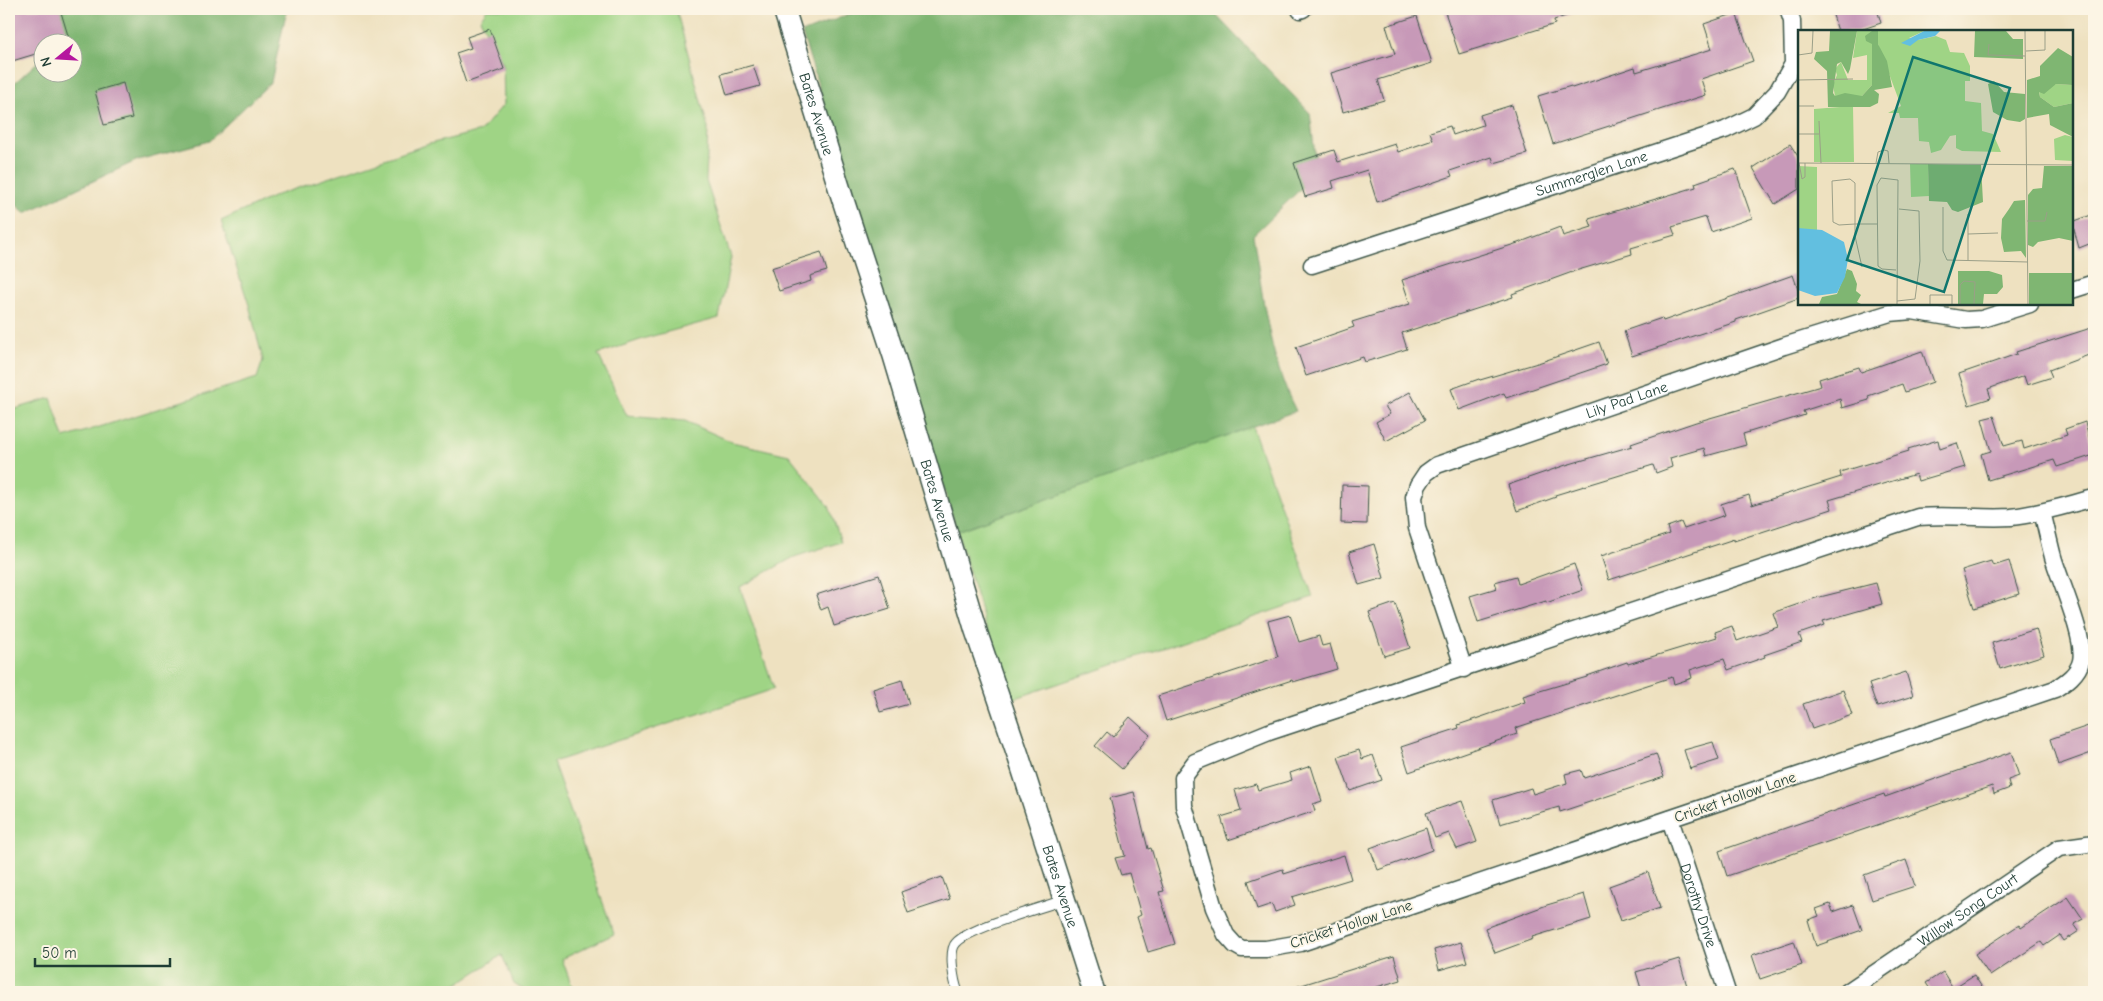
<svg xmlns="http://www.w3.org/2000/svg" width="2103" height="1001" font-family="'Comic Neue',sans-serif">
  <rect width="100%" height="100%" fill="#fcf5e5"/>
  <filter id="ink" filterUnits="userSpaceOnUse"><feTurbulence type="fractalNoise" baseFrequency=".02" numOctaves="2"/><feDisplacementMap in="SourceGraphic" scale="10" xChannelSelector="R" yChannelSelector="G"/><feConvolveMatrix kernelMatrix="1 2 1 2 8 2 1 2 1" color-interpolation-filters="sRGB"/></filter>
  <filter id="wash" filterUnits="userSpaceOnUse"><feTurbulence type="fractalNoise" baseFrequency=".0096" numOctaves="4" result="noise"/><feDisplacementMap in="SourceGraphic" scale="20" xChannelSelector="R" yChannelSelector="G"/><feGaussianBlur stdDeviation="1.12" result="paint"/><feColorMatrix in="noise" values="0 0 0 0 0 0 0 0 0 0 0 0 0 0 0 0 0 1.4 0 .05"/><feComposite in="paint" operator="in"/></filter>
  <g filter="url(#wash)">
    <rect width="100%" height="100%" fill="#eee1c0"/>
    <path fill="#9fd485" stroke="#5f885c" d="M487 9H676L708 128 706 181 731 257 719 318 649 337 598 354 627 416 685 421 732 442 789 455 829 506 841 542 794 557 740 587 774 689 553 762 614 934 562 959 574 992H527L514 984 502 955 445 992H9V411L51 398 64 438 257 378 263 360 249 305 221 221 277 195 429 144 481 131 504 104 503 64 480 19Z
      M1252 426 1313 597 1013 699 987 631 957 531Z"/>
    <path fill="#7fb672" stroke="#4f7a53" d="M46 9H287L271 82 209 141 138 160 25 213 9 198V88L42 58V72H72V42H54Z
      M862 9H1210L1310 113 1317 173 1253 235C1263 294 1268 357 1296 411L957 531 802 33Z"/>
    <g id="blocks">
      <path fill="#c799b8" d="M13 9H60L70 42H42V52L9 62V13L14 12Z
        M1444 9H1580V11L1554 20 1555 24 1459 54Z
        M1831 9H1877L1881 23 1857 31H1838Z
        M1736 13 1753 61 1701 79 1706 95 1553 144 1538 96 1571 86 1572 88 1635 67 1636 72 1712 49 1704 24Z
        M1417 16 1432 63 1378 80 1384 100 1343 112 1331 73 1395 54 1386 26Z
        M490 29 504 69 466 83 456 53 471 48 467 37Z
        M753 65 760 86 727 95 721 74Z
        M123 83 132 118 104 125 95 91Z
        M1512 105 1527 154 1494 163 1492 157 1450 171 1452 176 1377 202 1367 170 1332 181 1334 188 1305 197 1294 163 1334 150 1338 162 1395 144 1398 152 1433 140 1430 132 1450 126 1453 135 1483 125 1480 115Z
        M1790 144 1799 158V189L1775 204 1753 168Z
        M1735 169 1752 218 1711 232 1706 217 1672 227 1675 235 1631 248 1632 254 1575 271 1512 294 1513 297 1402 333 1407 349 1365 362 1363 357 1306 376 1296 347 1354 327 1352 322 1410 304 1402 280 1518 243 1560 227 1563 236 1592 227 1589 219 1696 187 1695 183Z
        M2094 214V242L2079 248 2072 222Z
        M821 252 827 271 810 276 811 281 779 291 771 268Z
        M1793 275 1799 292V298L1736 320V322L1632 356 1624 331 1662 318 1663 321Z
        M2094 327V353L2049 370 2052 377 2027 385 2024 376 1988 389 1991 398 1969 405 1959 374 2017 354 2016 352Z
        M1599 342 1607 364 1506 398 1504 393 1459 410 1451 389 1479 379 1480 380 1541 362Z
        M1922 351 1933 382 1905 392 1902 384 1868 396 1869 400 1842 408 1840 399 1803 411 1805 415 1743 434 1746 445 1706 456 1704 448 1670 458 1672 467 1656 473 1653 465 1555 495 1556 497 1517 511 1508 485 1566 465 1632 446 1631 444 1696 422 1821 386 1819 379 1859 367 1861 372Z
        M1410 392 1425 420 1386 441 1376 422 1390 414 1385 406Z
        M1994 416 2004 446 2022 441 2024 449 2067 435 2065 429 2085 422 2094 455 2057 467 2054 460 1988 480 1981 454 1991 451 1982 419Z
        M1938 440 1940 449 1957 443 1965 467 1918 481 1916 474 1829 500 1832 509 1734 541V539L1609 580 1601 556 1669 534 1667 527 1681 522 1684 529 1725 515 1721 504 1749 495 1752 505 1841 477 1840 472 1909 451 1908 449Z
        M1342 485 1368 486 1367 524 1341 523Z
        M1374 544 1384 578 1359 585 1349 552Z
        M1991 561 1993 566 2009 561 2019 594 1974 608 1962 570Z
        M1574 564 1583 590 1546 603V601L1478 622 1470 596 1497 588 1495 582 1516 576 1518 584Z
        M879 575 890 609 834 626 828 607 821 610 816 595Z
        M1876 583 1882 604 1823 621 1825 625 1799 634 1802 642 1764 655 1765 657 1728 670 1724 659 1690 670 1692 678 1674 684 1672 677 1515 728 1517 734 1409 772 1401 747 1459 728 1458 725 1525 702 1523 696 1587 677V676L1627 662 1628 664 1717 637 1715 632 1732 626 1737 641 1778 627 1773 613 1816 598Z
        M1395 603 1410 648 1384 656 1369 612Z
        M1290 615 1299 642 1319 636 1322 646 1330 644 1337 669 1293 682 1292 680 1166 721 1158 696 1278 657 1268 621Z
        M2036 629 2044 655 2000 669 1992 643Z
        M1906 672 1913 696 1877 707 1869 684Z
        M902 680 909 704 880 712 873 689Z
        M1843 690 1852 715 1812 729 1803 704Z
        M1130 717 1150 735 1122 769 1095 746 1107 732 1113 737Z
        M2094 724V752L2058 765 2050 739Z
        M1713 742 1719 760 1690 769 1684 750Z
        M1359 750 1362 759 1373 755 1382 780 1350 791 1338 757Z
        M2011 752 2019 776 2008 780 2010 788 1994 794 1992 786 1727 876 1719 851 1884 794 1885 797Z
        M1656 754 1664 777 1560 812 1559 807 1500 824 1493 800 1531 788 1533 794 1567 783 1565 774 1581 770 1584 778Z
        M1311 766 1322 801 1313 804 1315 811 1228 840 1221 817 1241 811 1235 790 1256 784 1258 790 1292 780 1290 773Z
        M1134 792 1148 849 1151 848 1164 891 1159 892 1175 944 1148 952 1137 917 1141 915 1129 873 1121 875 1115 858 1125 856 1110 798Z
        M1462 801 1477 842 1457 849 1449 833 1435 838 1426 813Z
        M1426 828 1432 850 1378 870 1370 848Z
        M1344 855 1351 879 1292 897 1295 905 1275 912 1272 904 1257 909 1248 881 1283 869 1284 874Z
        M1906 860 1915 886 1872 900 1864 875Z
        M1648 872 1660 908 1621 921 1609 886Z
        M942 877 950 899 908 913 901 892Z
        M1584 894 1591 919 1532 937 1533 939 1495 953 1485 928 1547 905Z
        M2068 897 2083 919 2074 924 2079 931 2064 941 2060 935 2044 946 2041 942 1990 976 1975 954 2019 925 2021 928Z
        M1830 904 1833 912 1853 905 1862 930 1816 946 1808 920 1819 916 1816 909Z
        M1794 941 1802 965 1760 979 1752 955Z
        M1461 942 1467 962 1439 970 1434 950Z
        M1394 956 1401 980 1359 992H1290L1289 989Z
        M1679 959 1687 986 1665 992H1642L1636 972Z
        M1943 972 1953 988 1974 975 1985 992H1932L1926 983Z"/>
    </g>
  </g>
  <g filter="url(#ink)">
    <use href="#blocks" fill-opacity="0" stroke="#3e5649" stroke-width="1"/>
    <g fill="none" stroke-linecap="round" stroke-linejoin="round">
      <g stroke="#3e5649" stroke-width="11">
        <path id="service" d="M958 992C954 982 948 951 956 943 968 928 1043 907 1064 900"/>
      </g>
      <g stroke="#3e5649" stroke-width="19">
        <g id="minor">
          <path d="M1300 10 1303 9"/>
          <path id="s1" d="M1312 265 1725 130 1754 116 1777 92 1793 64 1792 21 1788 9"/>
          <path d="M2072 290 2094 283"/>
          <path d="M2042 512C2046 527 2049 542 2053 557 2060 581 2086 639 2081 661 2078 674 2066 682 2055 689L1301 943 1266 949H1242L1235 945 1226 935 1214 908 1184 806 1183 778 1195 762 1269 732 1918 517C1949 514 1981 519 2011 517 2040 514 2067 505 2094 498"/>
          <path id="s2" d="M1464 669 1417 528 1414 497 1418 485 1426 473 1437 465 1784 346 1890 313 1912 311 1966 320 1982 319 2030 304"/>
          <path id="s3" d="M1670 819 1727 992"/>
          <path id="s4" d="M1847 992 2059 848 2094 843"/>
        </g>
      </g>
      <g stroke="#3e5649" stroke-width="24">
        <g id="tertiary">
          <path id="s5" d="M784 9 843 200 894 356 976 631 1018 755 1094 992"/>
        </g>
      </g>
      <use href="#service" stroke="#fff" stroke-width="9"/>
      <use href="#minor" stroke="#fff" stroke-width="16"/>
      <use href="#tertiary" stroke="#fff" stroke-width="21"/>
    </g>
  </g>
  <g text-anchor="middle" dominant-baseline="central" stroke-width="4" stroke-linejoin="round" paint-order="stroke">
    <g font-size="15" fill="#1f3d34" stroke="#fcf5e5">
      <text stroke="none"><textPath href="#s5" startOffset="110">Bates Avenue</textPath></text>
      <text stroke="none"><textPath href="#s1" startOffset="294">Summerglen Lane</textPath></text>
      <text stroke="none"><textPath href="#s2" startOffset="421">Lily Pad Lane</textPath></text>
      <text stroke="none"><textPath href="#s5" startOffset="515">Bates Avenue</textPath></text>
      <text transform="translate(1735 797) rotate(-19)">Cricket Hollow Lane</text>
      <text stroke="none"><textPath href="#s5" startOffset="920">Bates Avenue</textPath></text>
      <text stroke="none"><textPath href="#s3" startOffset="91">Dorothy Drive</textPath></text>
      <text stroke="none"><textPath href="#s4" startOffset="146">Willow Song Court</textPath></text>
      <text transform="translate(1351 924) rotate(-18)">Cricket Hollow Lane</text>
    </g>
  </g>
  <g transform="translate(1798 30)">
    <rect width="275" height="275" fill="#eee1c0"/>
    <path d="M59 1H74V55L64 66H37L35 55 39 45 37 39 43 32 50 50H69V25L55 28ZM80 1H126L111 8 120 10 138 6 148 10 152 22 166 23 172 36V51H167V71L183 73 184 101 195 104 203 122 164 121 158 118V105L152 106 143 120 133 123 131 112 121 111 120 88H102L101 83H90L103 76 80 14ZM275 51V73L256 77 242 67 241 61 258 54 274 55ZM55 76 56 132H16V79ZM267 105 275 107V131L257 130 256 109ZM112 134H130L131 166 113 167ZM0 136 19 137V243L0 244Z" fill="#9fd485"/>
    <path d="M32 1H59L52 39 50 44 43 32 39 34 35 63 37 66 47 63 64 66 74 55V14L68 11 67 6 74 1H80V14L89 31 94 57 76 60 81 64 80 73 72 77H30L29 41 16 29 18 22 31 21ZM177 1H208L215 9H225V29L176 27ZM260 18 275 27 274 55 258 54 246 64 241 62 242 67 256 77 275 73V107L252 95 251 84 229 88V50L242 46V36ZM196 51 206 62 227 64V89L222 92 209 90 195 82 190 54ZM130 134 183 135 185 172 160 182 154 180 149 172 131 171ZM246 136H275V211L261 208 240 212 235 217 230 215V165L235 159 244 158ZM227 170 228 228 223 221 206 222 203 208 204 189 211 179 216 171ZM49 239 54 241 59 254 58 261 63 265 59 272 63 274H21L24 267 39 264ZM160 241H191L204 245 205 257 199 264H186L185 274H160ZM231 243H275V274H231Z" fill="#7fb672"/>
    <path d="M126 1H142L137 6 120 10 112 16 103 13ZM0 198 24 200 46 212 50 229 47 247 39 263 17 266 0 260Z" fill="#62bfe0"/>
    <path fill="none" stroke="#9b9f88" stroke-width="1" d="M227 1 230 274M191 14 190 25 227 26M228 21 247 20V1M0 25 14 23 15 1M0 50 55 49M0 76H16M21 91 23 133M0 104H21M0 133 275 135M1 133 4 149 7 147V133M78 133 80 122 86 120 90 121 91 133M145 177V221L149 230 230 232M170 184V231M229 191H247L249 182M170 204 200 203M64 237 57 206V153L52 149 34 151 35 192 41 195 57 194H80M98 240 84 239 80 236 79 155 83 148 100 150 99 274M99 271 117 269 122 231 121 181 101 179M132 274V265H154V274M162 274V255L166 251 177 252 176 274"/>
    <path fill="#0f766e" fill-opacity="0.15" stroke="#0f766e" stroke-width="2.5" d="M115 27 212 58 146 262 49 230Z"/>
    <rect width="275" height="275" fill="none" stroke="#1f3d34" stroke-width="2.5"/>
  </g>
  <rect width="2103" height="1001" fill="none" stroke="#fcf5e5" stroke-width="30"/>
  <g transform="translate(58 58) rotate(252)"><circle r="24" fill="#fcf5e5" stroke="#a4ab9e"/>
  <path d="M0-4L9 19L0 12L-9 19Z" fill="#b5179e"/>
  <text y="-8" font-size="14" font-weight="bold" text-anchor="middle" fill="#1f3d34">N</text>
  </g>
  <path d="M35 958v8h135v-8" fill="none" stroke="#1f3d34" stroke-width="2.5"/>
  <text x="42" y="958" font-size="15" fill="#1f3d34" stroke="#fcf5e5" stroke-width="4" paint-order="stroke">50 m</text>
</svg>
